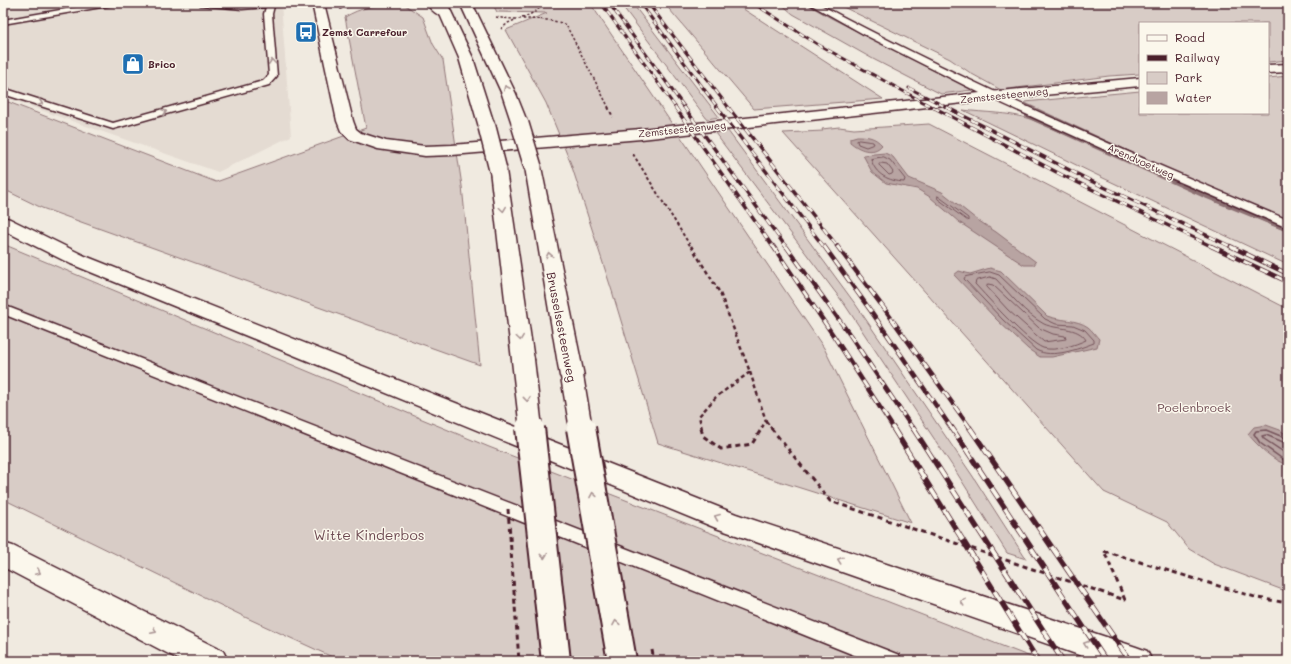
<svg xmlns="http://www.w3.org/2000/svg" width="1291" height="664" font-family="Mali,sans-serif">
  <rect width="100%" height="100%" fill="#f0eae0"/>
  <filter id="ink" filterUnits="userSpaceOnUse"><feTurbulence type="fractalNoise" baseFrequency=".025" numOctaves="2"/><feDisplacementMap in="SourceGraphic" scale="8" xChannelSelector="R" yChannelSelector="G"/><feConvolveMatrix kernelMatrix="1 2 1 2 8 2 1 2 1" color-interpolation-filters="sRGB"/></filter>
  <g filter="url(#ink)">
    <path fill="#e4dbd2" d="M3 3H281L291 136 218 172 3 97Z"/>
    <path fill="#d8ccc6" stroke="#917678" d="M492 3H590L824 348 911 523 658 443 612 291 571 164 546 103 506 30 547 13 497 12Z
      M620 3H632L719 117 707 119Z
      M664 3H734L883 99 754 109Z
      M780 3H805L831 18 972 90 941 94 873 59 793 14Z
      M835 3H1288V60L1268 62V23H1140V74L1109 76 1001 90 972 74 950 59Z
      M392 4 405 5 423 17 433 44 443 60 462 186 480 365 42 208 3 189V100L216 182 366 128 345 17C360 8 375 5 392 4Z
      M1288 76V221L1226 195 1024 104 1025 102 1140 91V113H1268V78Z
      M963 110C985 113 1008 112 1030 119L1288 232V265L1101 177Z
      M929 124 1288 309V592L1214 564 1189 549 1167 522 1104 492 783 133 823 131 822 129 839 127 854 129Z
      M728 131 856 305 972 475 1026 559 1007 553 955 470 845 305 715 133Z
      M3 244 489 447 1041 661H341L247 618 3 499Z"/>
    <path fill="#b8a4a2" stroke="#8c6f72" d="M857 136C868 136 875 137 882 145 873 156 858 149 850 142V138Z
      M885 153 893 157 909 178 942 192 976 219 996 232 1036 262 1034 265H1024L1007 254 959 222 930 197 917 189 886 183 872 172 863 155Z
      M990 268 1001 271 1047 316C1060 321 1077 319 1088 327 1092 330 1096 336 1099 339L1097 347 1052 357H1040L1028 349 997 320 954 275 959 271 970 274Z
      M1266 425 1280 430 1288 436V465C1274 462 1257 445 1248 434L1254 427Z"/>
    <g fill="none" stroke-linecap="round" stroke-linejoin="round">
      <path stroke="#76545b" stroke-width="1" d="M859 140 873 142 874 144 866 147 858 144 857 141Z
        M884 157 890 160 905 179 904 182C889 181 875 175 871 159Z
        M881 163 887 164 893 172 892 174 889 175 879 165Z
        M938 196 968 218V221L938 199Z
        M990 272 999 275 1045 319 1056 324 1073 325 1085 330 1094 340V343C1078 349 1052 359 1036 350L1003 320 964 279 965 277Z
        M990 277 996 279C1010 294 1025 314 1044 324 1057 330 1078 326 1086 340 1075 345 1055 352 1043 348 1027 342 988 298 975 284L976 281Z
        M988 284 993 285 1039 328 1053 334 1065 336 1066 339 1044 342 1008 310 987 287Z"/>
      <path stroke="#76545b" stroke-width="1.5" d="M1288 439 1266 430 1256 431 1254 434 1260 443 1284 460 1288 461
        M1288 444 1266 435 1262 436 1264 439 1288 455"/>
      <path fill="#8c6f72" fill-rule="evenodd" d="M1022 103H1026L1151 161 1148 163 1146 162 1022 105Z
        M1025 115H1029L1288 227V232L1202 197 1025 117Z"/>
      <g stroke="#4a1f2b" stroke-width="3">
        <path id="service" d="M100 3H117L113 5 3 24V20Z
          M196 3 242 5 290 3 286 5 274 6 272 14 277 76 269 85 113 129 3 94V88L113 123 263 81 269 75 264 14 266 7 242 9 200 5Z
          M808 3H817C970 85 1128 153 1288 220V228L1103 149 984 95 867 36Z
          M3 305 899 655 902 661H869L3 314Z"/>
      </g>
      <g stroke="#4a1f2b" stroke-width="3">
        <path id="tertiary" d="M312 3H324L353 121 356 129 361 133 386 141 425 146 452 145 641 129 999 91 1140 78V86L999 99 641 139 452 155 425 156 378 149 349 139 341 131 337 121Z
          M426 3H439L450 13 448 16C439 18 431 10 426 3Z
          M1288 64V72L1268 73V65Z"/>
      </g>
      <g stroke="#4a1f2b" stroke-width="3">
        <path id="primary" d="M435 3H447L473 58 495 127 492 130 487 132 482 130 479 127 459 58Z
          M460 3H472L516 94 528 124 525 127 520 129 515 127 512 124 502 94Z
          M533 162 539 163 541 167 584 376 580 381 572 383 564 381 560 376 525 167 527 163Z
          M498 165 504 166 506 170 534 360 531 365 523 367 515 365 512 360 490 170 492 166Z"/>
      </g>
      <g stroke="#4a1f2b" stroke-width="3">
        <path id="motorway" d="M3 217 10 219 85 256 736 514 1136 647 1147 651 1152 661H1096L716 528 71 264 3 230Z
          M3 543 13 546 223 651 228 661H182L3 567Z"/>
      </g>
      <path stroke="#4a1f2b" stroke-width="1.5" stroke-dasharray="2.5 2" stroke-linecap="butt" d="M340 9 364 3
        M496 17C520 22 543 15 566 25L609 108
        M522 18 535 12 545 3
        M501 29 508 23 515 20"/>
      <path stroke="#4a1f2b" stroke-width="2" stroke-dasharray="3 2.5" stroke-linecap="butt" d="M608 107 613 117
        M633 154 691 247"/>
      <path stroke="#4a1f2b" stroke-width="2.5" stroke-dasharray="4 3" stroke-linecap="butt" d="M691 246 720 293 750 372
        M750 372 766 421 761 429
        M766 421 772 429
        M702 429 699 416 716 397 750 372"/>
      <path stroke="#4a1f2b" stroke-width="3" stroke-dasharray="5 4" stroke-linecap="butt" d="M701 428 703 436 721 449 752 444 762 428
        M771 428 830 501 1125 600 1104 551
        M1104 551 1258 598 1288 603"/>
      <use href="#service" fill="#fbf7ec" fill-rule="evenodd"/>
      <use href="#tertiary" fill="#fbf7ec" fill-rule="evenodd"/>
      <use href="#primary" fill="#fbf7ec" fill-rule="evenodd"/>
      <use href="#motorway" fill="#fbf7ec" fill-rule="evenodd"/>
      <g stroke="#4a1f2b" stroke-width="3">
        <path id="rail-far3" d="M601 3 676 108
          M609 3 685 108
          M640 3 718 108
          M648 3 729 108
          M753 3 817 44 934 108
          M909 88 948 108"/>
      </g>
      <g stroke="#4a1f2b" stroke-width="3.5">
        <path id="rail-far2" d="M675 107 773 247
          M684 107 786 247
          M717 107 824 247
          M728 107 838 247
          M933 107 1062 175 1213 247
          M946 107 1091 181 1232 247"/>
      </g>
      <g stroke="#4a1f2b" stroke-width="4.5">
        <path id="rail-far1" d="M773 246 835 338 894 429
          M786 246 850 335 913 429
          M824 246 873 314 952 429
          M837 246 886 311 971 429
          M1211 246 1288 282
          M1230 246 1288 274"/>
      </g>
      <g stroke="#4a1f2b" stroke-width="5.5">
        <path id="rail" d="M893 428 1038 661
          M913 428 1063 661
          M952 428 1106 661
          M970 428 1130 661"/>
      </g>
      <use href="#rail-far3" stroke="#fbf7ec" stroke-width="2" stroke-dasharray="5.5" stroke-linecap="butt"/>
      <use href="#rail-far2" stroke="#fbf7ec" stroke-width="2.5" stroke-dasharray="7" stroke-linecap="butt"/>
      <use href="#rail-far1" stroke="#fbf7ec" stroke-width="3" stroke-dasharray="9" stroke-linecap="butt"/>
      <use href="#rail" stroke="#fbf7ec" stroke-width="4" stroke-dasharray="12" stroke-linecap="butt"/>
      <g stroke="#4a1f2b" stroke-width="20" stroke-linecap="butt">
        <path id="primary-bridge-far2" d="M520 124 533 167
          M487 127 498 170"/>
      </g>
      <g stroke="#4a1f2b" stroke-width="25" stroke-linecap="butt">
        <path id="primary-bridge-far1" d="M523 360 531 429
          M572 376 581 429"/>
      </g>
      <g stroke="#4a1f2b" stroke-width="32" stroke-linecap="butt">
        <path id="primary-bridge" d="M530 428 556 661
          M581 428 622 661"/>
      </g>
      <path stroke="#4a1f2b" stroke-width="3" stroke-dasharray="5 4" stroke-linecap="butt" d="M508 509 519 661
        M652 650 654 661"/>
      <use href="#primary-bridge-far2" stroke="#fbf7ec" stroke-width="17"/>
      <use href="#primary-bridge-far1" stroke="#fbf7ec" stroke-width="22"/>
      <use href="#primary-bridge" stroke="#fbf7ec" stroke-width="28"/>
    </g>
    <defs><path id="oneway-chevron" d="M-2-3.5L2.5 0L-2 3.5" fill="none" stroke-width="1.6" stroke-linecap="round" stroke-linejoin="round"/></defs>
    <g stroke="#ab9695">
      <use href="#oneway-chevron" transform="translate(272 62) rotate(-95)"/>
      <use href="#oneway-chevron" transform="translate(506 88) rotate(-115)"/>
      <use href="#oneway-chevron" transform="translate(40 103) rotate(18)"/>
      <use href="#oneway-chevron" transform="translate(164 112) rotate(-16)"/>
      <use href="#oneway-chevron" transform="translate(503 209) rotate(82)"/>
      <use href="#oneway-chevron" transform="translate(549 255) rotate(-101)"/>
      <use href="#oneway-chevron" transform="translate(520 338) rotate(82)"/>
      <use href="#oneway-chevron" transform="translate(527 399) rotate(84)"/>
      <use href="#oneway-chevron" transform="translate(593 495) rotate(-100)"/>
      <use href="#oneway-chevron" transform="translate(717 517) rotate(-158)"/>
      <use href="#oneway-chevron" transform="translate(544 556) rotate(84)"/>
      <use href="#oneway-chevron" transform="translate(840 560) rotate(-161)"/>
      <use href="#oneway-chevron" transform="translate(38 572) rotate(27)"/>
      <use href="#oneway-chevron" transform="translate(963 602) rotate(-161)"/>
      <use href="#oneway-chevron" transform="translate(616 623) rotate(-100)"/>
      <use href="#oneway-chevron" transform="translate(154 631) rotate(27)"/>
      <use href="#oneway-chevron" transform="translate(1086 644) rotate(-161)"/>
    </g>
  </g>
  <defs>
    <g id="bus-square" transform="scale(1.15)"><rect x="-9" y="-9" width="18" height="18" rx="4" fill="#1f6fb2" stroke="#fbf7ec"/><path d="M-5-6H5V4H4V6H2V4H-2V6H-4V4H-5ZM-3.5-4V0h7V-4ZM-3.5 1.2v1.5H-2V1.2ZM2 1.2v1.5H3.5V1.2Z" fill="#fff"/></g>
    <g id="shop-square" transform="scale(1.15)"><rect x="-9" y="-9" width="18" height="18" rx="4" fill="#1f6fb2" stroke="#fbf7ec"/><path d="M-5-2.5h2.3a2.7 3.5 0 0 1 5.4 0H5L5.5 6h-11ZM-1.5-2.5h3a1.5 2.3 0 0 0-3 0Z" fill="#fff"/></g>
  </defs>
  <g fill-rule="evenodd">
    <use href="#bus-square" x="306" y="32"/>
    <use href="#shop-square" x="133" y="64"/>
  </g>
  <g text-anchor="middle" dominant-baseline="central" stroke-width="3" stroke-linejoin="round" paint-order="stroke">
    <g font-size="10" font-weight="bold" fill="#4a1f2b" stroke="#fbf7ec" text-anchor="start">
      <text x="322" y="32">Zemst Carrefour</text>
      <text x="148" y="64">Brico</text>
    </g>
    <g font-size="10" fill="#4a1f2b" stroke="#fbf7ec">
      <text transform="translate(1004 95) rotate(-6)">Zemstsesteenweg</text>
      <text transform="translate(682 129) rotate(-6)">Zemstsesteenweg</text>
      <text transform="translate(1141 161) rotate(24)">Arendvoetweg</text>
    </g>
    <g font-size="12" fill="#4a1f2b" stroke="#fbf7ec">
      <text transform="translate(562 327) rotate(79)">Brusselsesteenweg</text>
    </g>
    <g font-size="12" fill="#6e4a52" stroke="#fbf7ec">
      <text x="1194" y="407">Poelenbroek</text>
    </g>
    <g font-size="14" fill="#6e4a52" stroke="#fbf7ec">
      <text x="369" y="534">Witte Kinderbos</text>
    </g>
  </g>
  <rect width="1291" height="664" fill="none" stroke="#fbf7ec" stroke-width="16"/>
  <rect x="8" y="8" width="1275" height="648" fill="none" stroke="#4a1f2b" stroke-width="1.5" filter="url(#ink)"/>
  <rect x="1139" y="22" width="130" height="92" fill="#fbf7ec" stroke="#b4a19f"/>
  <rect x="1147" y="35" width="20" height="6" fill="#fbf7ec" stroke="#b4a19f"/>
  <text x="1175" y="42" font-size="12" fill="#4a1f2b">Road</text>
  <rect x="1147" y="55" width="20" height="6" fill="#4a1f2b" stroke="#b4a19f"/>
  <text x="1175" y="62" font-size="12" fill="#4a1f2b">Railway</text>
  <rect x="1147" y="72" width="20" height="12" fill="#d8ccc6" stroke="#b4a19f"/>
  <text x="1175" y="82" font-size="12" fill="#4a1f2b">Park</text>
  <rect x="1147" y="92" width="20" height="12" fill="#b8a4a2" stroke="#b4a19f"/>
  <text x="1175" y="102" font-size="12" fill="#4a1f2b">Water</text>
</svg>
